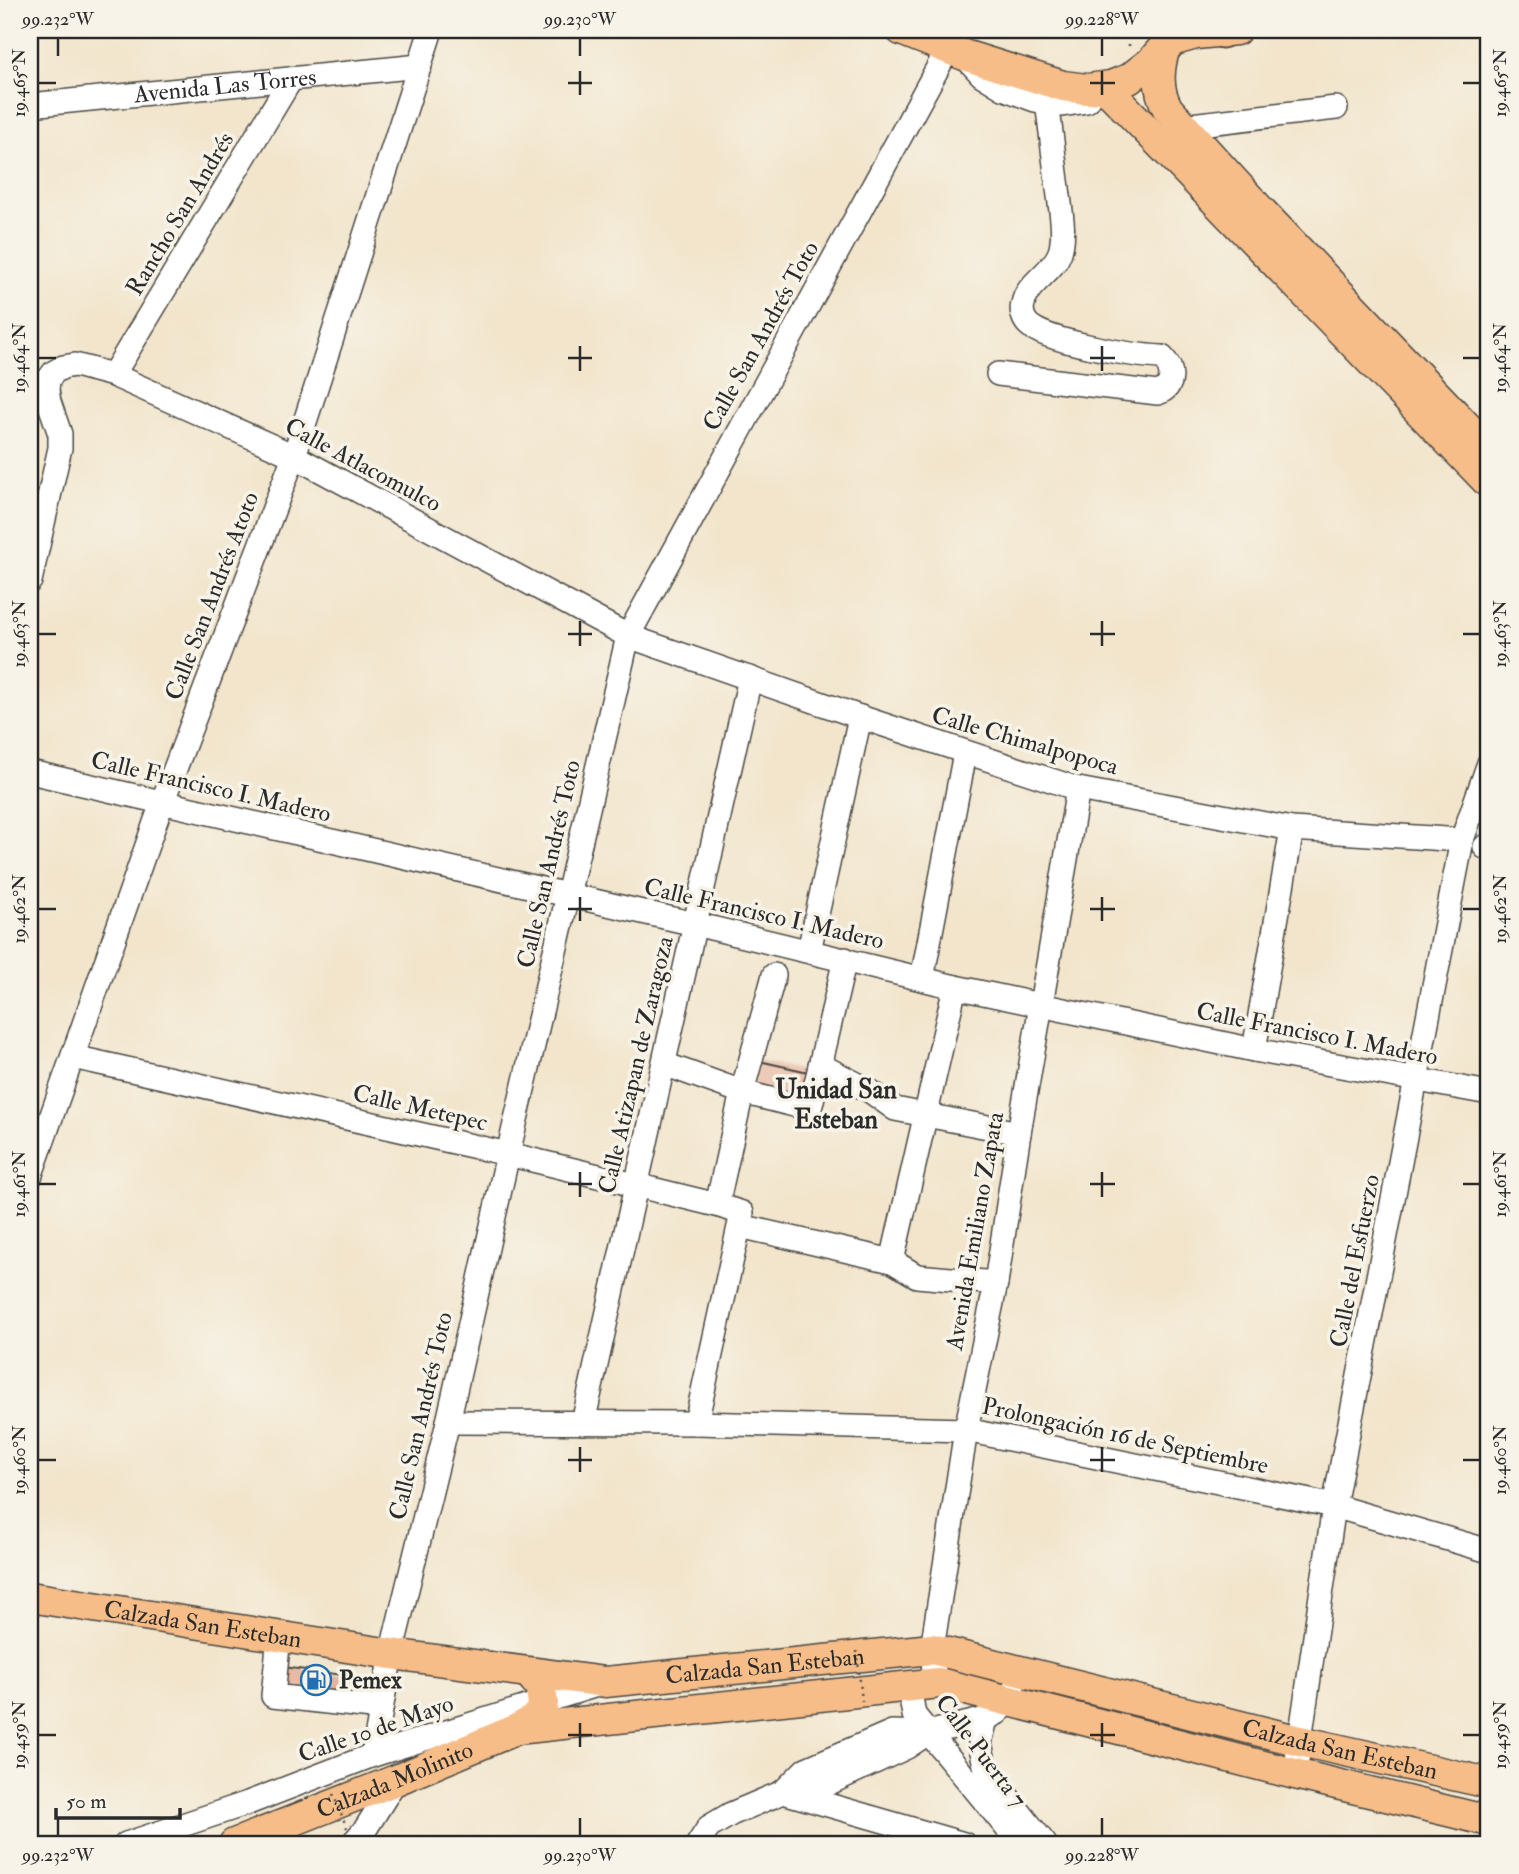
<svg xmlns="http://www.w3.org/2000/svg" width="1519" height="1874" font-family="'IM FELL Double Pica',serif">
  <rect width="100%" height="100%" fill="#f7f3e8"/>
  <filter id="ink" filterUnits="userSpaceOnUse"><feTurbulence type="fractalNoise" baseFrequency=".0143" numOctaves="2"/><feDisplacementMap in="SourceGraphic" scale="14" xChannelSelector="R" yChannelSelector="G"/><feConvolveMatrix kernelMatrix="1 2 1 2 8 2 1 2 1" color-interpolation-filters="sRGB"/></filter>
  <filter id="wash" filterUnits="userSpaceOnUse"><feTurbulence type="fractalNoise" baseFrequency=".00686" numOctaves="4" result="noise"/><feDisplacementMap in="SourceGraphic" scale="28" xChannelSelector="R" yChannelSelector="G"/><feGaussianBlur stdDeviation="1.57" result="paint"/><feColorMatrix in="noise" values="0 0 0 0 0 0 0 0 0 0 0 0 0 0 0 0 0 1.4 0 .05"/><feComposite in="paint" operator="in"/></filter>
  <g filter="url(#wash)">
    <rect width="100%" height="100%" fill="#f2e5cc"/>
    <g id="blocks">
      <path fill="#e5a991" d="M759 1061 813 1073 806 1103 752 1091Z
        M283 1667 351 1676 349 1693 280 1685Z"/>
    </g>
  </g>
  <g filter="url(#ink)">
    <use href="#blocks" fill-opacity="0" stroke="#494743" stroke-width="2"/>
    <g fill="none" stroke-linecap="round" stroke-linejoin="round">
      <g stroke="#494743" stroke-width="26">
        <g id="minor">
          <path d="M966 58 982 75 1003 88 1035 100 1062 105 1087 101 1099 88"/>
          <path id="s1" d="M30 105 420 66"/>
          <path d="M1173 130 1182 126 1336 108"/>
          <path d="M998 374 1158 393C1175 387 1174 369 1162 357 1136 356 1045 342 1028 324 1023 319 1021 310 1023 304 1026 283 1053 273 1060 252 1066 233 1060 207 1058 188 1054 159 1051 131 1047 102"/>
          <path d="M113 375 291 79"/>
          <path d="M30 581 60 448V434L49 402 47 390 48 380 54 372 63 367 75 365 113 375 294 456 628 636 860 717 1078 789 1292 829 1462 840"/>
          <path d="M30 772 695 924 955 987 1254 1050 1489 1093"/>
          <path d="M1485 847H1489"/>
          <path d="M809 951 860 717"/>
          <path d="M922 979 965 753"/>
          <path d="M1254 1050 1292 829"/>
          <path d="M73 1057 508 1154 717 1205 742 1213 696 1423"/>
          <path d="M664 1064 742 1092 810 1109 845 959"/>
          <path d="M820 1065 870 1091 895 1109 1019 1133"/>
          <path d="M30 1177 162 803 294 456 431 30"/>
          <path d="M717 1205 742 1092 774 975"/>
          <path d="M740 1226 892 1261 917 1276 996 1283"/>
          <path d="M892 1261 955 987"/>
          <path d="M448 1422 696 1423 966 1430 1334 1506 1489 1551"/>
          <path d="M583 1423 750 678"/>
          <path d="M279 1636 273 1696 381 1708"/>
          <path d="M935 1683 932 1649 966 1430 996 1283 1019 1133 1078 789"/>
          <path d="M909 1686 914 1715 1020 1844"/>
          <path d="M986 1719 980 1743 986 1770 1045 1844"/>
          <path d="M373 1755 391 1654 448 1422 508 1154 628 636 948 49"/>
          <path d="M1295 1774 1334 1506 1462 840 1489 763"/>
          <path d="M791 1791 825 1785 907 1747 928 1733"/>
          <path d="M783 1792 806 1769 892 1732 928 1733 986 1719 997 1713 1011 1700 1013 1691"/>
          <path d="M126 1844 248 1803 373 1755 600 1684"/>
          <path d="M352 1844 366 1828 396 1780"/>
          <path d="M698 1844 709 1827 731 1814 783 1792 964 1844"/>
        </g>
      </g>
      <g stroke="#494743" stroke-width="33">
        <g id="major">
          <path d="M901 30 964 55 1063 86 1087 89 1111 86 1129 79 1151 62 1166 45 1175 40 1196 34 1236 30"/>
          <path d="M1166 45C1158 67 1156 89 1168 109L1261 211 1489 450"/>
          <path d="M1105 87 1489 483"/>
          <path id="s2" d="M30 1597 391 1654 605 1682 932 1649 1300 1741 1489 1783"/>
          <path d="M517 1729 939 1683 1295 1774 1489 1821"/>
          <path id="s3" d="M234 1844 396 1780 517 1729 533 1720 541 1711 543 1702 540 1686 529 1673"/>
        </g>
      </g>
      <g stroke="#494743" stroke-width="37">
        <path id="highway" d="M1221 30 1222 31
          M1166 45 1174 30"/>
      </g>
      <path stroke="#494743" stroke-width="2.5" stroke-dasharray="2 5" stroke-linecap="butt" d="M1129 30V51"/>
      <use href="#minor" stroke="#fff" stroke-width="23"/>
      <use href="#major" stroke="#f7bd88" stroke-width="30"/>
      <use href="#highway" stroke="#f7bd88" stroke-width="33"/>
      <path stroke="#494743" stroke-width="2.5" stroke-dasharray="2 5" stroke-linecap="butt" d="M857 1651 862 1701
        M333 1794 347 1828"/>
    </g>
  </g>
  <path fill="none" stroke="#2b2b2b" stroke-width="2.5" d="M58 38V56M580 38V56M1102 38V56M580 71V95M1102 71V95M38 83H56M568 83H592M1090 83H1115M1463 83H1480M580 346V371M1102 346V371M38 358H56M568 358H592M1090 358H1115M1463 358H1480M580 621V646M1102 621V646M38 634H56M568 634H592M1090 634H1115M1463 634H1480M580 897V921M1102 897V921M38 909H56M568 909H592M1090 909H1115M1463 909H1480M580 1172V1197M1102 1172V1197M38 1184H56M568 1184H592M1090 1184H1115M1463 1184H1480M580 1447V1472M1102 1447V1472M38 1460H56M568 1460H592M1090 1460H1115M1463 1460H1480M580 1723V1747M1102 1723V1747M38 1735H56M568 1735H592M1090 1735H1115M1463 1735H1480M58 1818V1836M580 1818V1836M1102 1818V1836"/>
  <defs>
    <g id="fuel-ring" transform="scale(1.575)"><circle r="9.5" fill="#f7f3e8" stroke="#1f6fb2" stroke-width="1.5"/><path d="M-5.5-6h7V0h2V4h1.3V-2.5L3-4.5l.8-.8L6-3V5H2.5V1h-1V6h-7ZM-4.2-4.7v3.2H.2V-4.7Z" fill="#1f6fb2"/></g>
  </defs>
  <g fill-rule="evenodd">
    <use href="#fuel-ring" x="316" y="1680"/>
  </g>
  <g text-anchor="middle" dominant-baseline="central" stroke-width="7" stroke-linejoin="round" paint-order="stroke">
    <g font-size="24" fill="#2b2b2b" stroke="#f7f3e8">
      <text stroke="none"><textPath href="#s1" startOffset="196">Avenida Las Torres</textPath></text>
      <text transform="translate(180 214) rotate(-59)">Rancho San Andrés</text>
      <text transform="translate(761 336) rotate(-61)">Calle San Andrés Toto</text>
      <text transform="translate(363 465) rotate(28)">Calle Atlacomulco</text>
      <text transform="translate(212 596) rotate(-69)">Calle San Andrés Atoto</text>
      <text transform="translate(1025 741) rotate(16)">Calle Chimalpopoca</text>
      <text transform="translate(211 787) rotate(13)">Calle Francisco I. Madero</text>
      <text transform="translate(549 864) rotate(-77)">Calle San Andrés Toto</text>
      <text transform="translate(764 914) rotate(13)">Calle Francisco I. Madero</text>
      <text transform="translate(1317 1034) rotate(11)">Calle Francisco I. Madero</text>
      <text transform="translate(636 1065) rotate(-77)">Calle Atizapan de Zaragoza</text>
      <text transform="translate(420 1108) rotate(13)">Calle Metepec</text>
      <text transform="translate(975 1231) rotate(-80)">Avenida Emiliano Zapata</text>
      <text transform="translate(1355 1261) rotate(-79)">Calle del Esfuerzo</text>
      <text transform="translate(421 1416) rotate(-77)">Calle San Andrés Toto</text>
      <text transform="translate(1125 1436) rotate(12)">Prolongación 16 de Septiembre</text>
      <text stroke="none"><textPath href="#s2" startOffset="175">Calzada San Esteban</textPath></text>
      <text stroke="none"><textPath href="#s2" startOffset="742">Calzada San Esteban</textPath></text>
      <text transform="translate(376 1729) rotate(-19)">Calle 10 de Mayo</text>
      <text stroke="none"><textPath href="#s2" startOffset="1330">Calzada San Esteban</textPath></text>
      <text transform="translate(981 1751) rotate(53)">Calle Puerta 7</text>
      <text stroke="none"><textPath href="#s3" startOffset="173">Calzada Molinito</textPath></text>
    </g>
    <g font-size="24" font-weight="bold" fill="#2b2b2b" stroke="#f7f3e8" text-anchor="start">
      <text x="339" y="1680">Pemex</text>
    </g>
    <g font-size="26" font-weight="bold" fill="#2b2b2b" stroke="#f7f3e8">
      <text x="836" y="1090">Unidad San<tspan x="836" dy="30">Esteban</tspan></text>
    </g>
  </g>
  <rect width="1519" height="1874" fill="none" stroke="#f7f3e8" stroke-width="77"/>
  <path d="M56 1808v10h124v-10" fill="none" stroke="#2b2b2b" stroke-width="3.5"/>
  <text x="66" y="1808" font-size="21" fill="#2b2b2b" stroke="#f7f3e8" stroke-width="5" paint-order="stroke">50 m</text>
  <rect x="38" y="38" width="1442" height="1798" fill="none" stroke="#2b2b2b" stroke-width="2.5"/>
  <g font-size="18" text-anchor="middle" fill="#2b2b2b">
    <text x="58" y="25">99.232°W</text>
    <text x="580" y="25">99.230°W</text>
    <text x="1102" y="25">99.228°W</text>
    <text transform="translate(19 83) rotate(-90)" y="6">19.465°N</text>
    <text transform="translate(1500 83) rotate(-90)" y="6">19.465°N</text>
    <text transform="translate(19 358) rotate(-90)" y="6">19.464°N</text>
    <text transform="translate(1500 358) rotate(-90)" y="6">19.464°N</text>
    <text transform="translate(19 634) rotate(-90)" y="6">19.463°N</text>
    <text transform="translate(1500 634) rotate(-90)" y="6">19.463°N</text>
    <text transform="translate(19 909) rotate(-90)" y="6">19.462°N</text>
    <text transform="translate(1500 909) rotate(-90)" y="6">19.462°N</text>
    <text transform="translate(19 1184) rotate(-90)" y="6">19.461°N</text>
    <text transform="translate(1500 1184) rotate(-90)" y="6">19.461°N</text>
    <text transform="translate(19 1460) rotate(-90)" y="6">19.460°N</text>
    <text transform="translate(1500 1460) rotate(-90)" y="6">19.460°N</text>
    <text transform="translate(19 1735) rotate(-90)" y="6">19.459°N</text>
    <text transform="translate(1500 1735) rotate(-90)" y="6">19.459°N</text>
    <text x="58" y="1861">99.232°W</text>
    <text x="580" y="1861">99.230°W</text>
    <text x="1102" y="1861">99.228°W</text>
  </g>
</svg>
